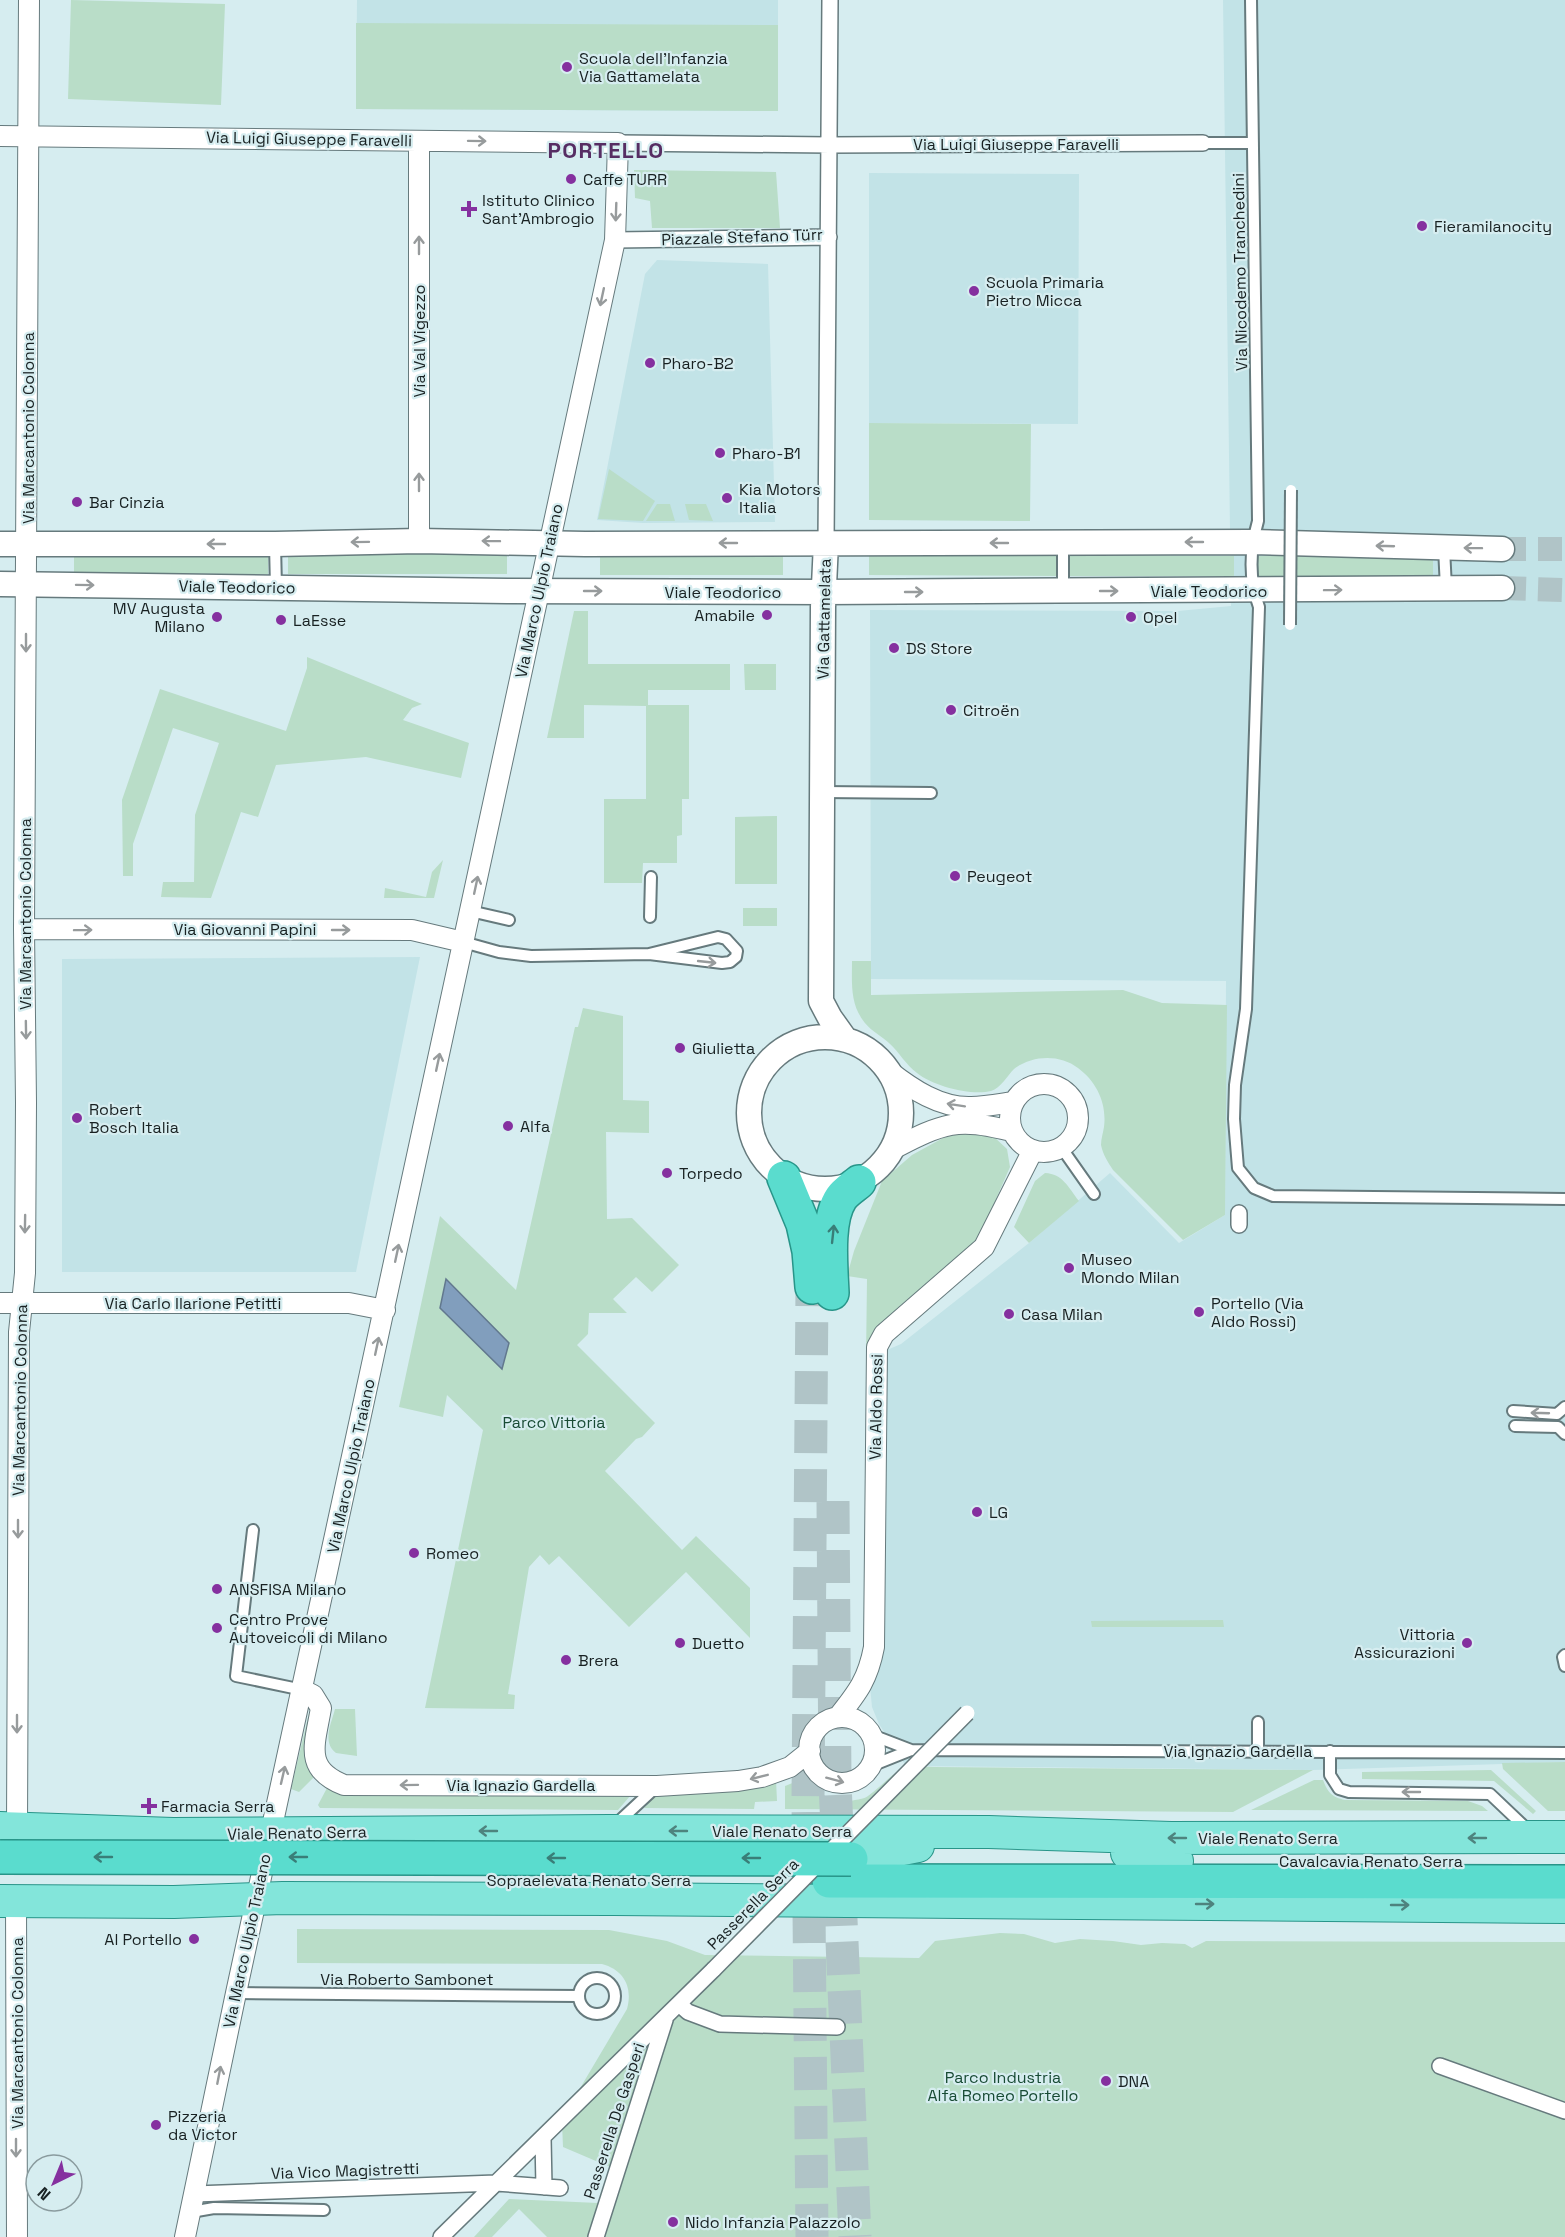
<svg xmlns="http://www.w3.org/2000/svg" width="1565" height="2237" font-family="'Space Grotesk',sans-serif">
  <rect width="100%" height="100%" fill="#d6edf0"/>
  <path fill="#c2e3e7" d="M357 0H778V111L356 109Z
    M1223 0H1565V1762L1313 1770 906 1766 879 1724 872 1707 866 1644V1359L901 1344 1029 1243 1110 1173 1179 1243 1225 1215 1226 981 871 979 870 610 1178 611 1231 606Z
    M869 173 1079 174 1078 424 869 423Z
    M657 260 768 264 775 522 643 523 597 520 645 274Z
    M420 957 356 1272H62V959Z"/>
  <path fill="#b9ddc8" d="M71 0 225 4 221 105 68 99Z
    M356 23 778 25V111L356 109Z
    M634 170 776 172 780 228H652L650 201 635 198Z
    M869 423 1031 424 1030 521 869 520Z
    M609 469 655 501 643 521 598 519Z
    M657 504H670L675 521H646Z
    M685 504H706L713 521 689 520Z
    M74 552 268 553V574L74 573Z
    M288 553 507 554V574H288Z
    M600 554 783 555V575H600Z
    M869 555H1058V576L869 575Z
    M1069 555 1234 556V576H1069Z
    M1252 556H1433V577L1252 576Z
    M574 611H588V664H730V690H648V705H689V799H682V835L677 836V863H643L642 883H604V799H646V706L584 705V738H547Z
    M307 657 422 704 412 708 403 720 469 743 461 778 366 757 276 765 258 817 241 812 211 898 161 897 163 882H194L195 815 219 743 173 728 133 844V876H123L122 800 160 689 286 731 307 668Z
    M744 664H776V690H745Z
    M777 816V884H735V817Z
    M443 860 434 898H384L385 888 426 897 432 872Z
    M743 908H777V926H743Z
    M852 961H871V995L1123 990 1162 1003 1227 1005 1225 1215 1183 1240 1113 1170C1108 1162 1103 1155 1101 1145 1101 1139 1103 1133 1104 1127 1107 1104 1097 1082 1078 1068 1060 1054 1032 1055 1014 1069 1007 1076 1001 1088 991 1091 971 1096 933 1086 917 1073 906 1065 899 1052 889 1043 880 1035 868 1029 862 1019 850 1002 852 981 852 961Z
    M583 1008 623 1016V1100L649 1101V1133L606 1132 607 1219 632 1218 679 1265 652 1292 636 1277 613 1299 627 1313H589L588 1334 577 1345 655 1423 642 1437 636 1439 605 1471 682 1550 696 1536 750 1588V1638L686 1572 629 1627 559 1556 549 1565 540 1555 529 1567 508 1694 515 1695 514 1709 425 1708 483 1430 447 1395 443 1417 399 1407 440 1216 516 1290 575 1027H578Z
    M965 1132 993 1136 1007 1149 1010 1167 979 1238 968 1250 901 1305 875 1330 866 1359 867 1279 847 1276 854 1251 882 1181 912 1155 943 1138Z
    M1045 1173C1063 1174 1068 1187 1079 1201L1029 1243 1014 1227 1035 1181Z
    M1223 1620 1224 1627H1092L1091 1621Z
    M310 1709 314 1711C310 1733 299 1757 314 1777L299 1792 291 1789Z
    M335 1709H355L357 1756 336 1753C322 1742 331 1724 335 1709Z
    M1565 1762V1811H1548L1503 1769 1502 1763Z
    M906 1766 934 1767 1313 1770 1233 1812 785 1809V1786L800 1780C815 1797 832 1805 855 1800 860 1799 864 1799 868 1796 882 1786 890 1775 906 1766Z
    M1491 1770 1536 1811 1533 1814 1494 1781 1362 1779V1772Z
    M776 1780 777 1801 755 1802 754 1809 644 1808 655 1796 753 1789Z
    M1314 1780H1323C1328 1793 1332 1797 1345 1800L1468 1801 1482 1806 1488 1811 1251 1810Z
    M327 1788 338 1794 630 1796 618 1810 320 1808 318 1805Z
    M297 1929 609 1930 667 1941 705 1955 919 1958 935 1941 1000 1933 1024 1934 1055 1943 1080 1939 1113 1941 1141 1945 1162 1943 1185 1944 1192 1948 1206 1941 1565 1942V2237H603L613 2203 599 2200 610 2167 563 2147 562 2123 576 2095 627 2009C633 1987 624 1970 602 1964L297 1963Z
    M509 2199 598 2203 588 2237H547L519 2209 492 2237H474Z"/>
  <path fill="#819ebd" stroke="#62788e" stroke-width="1.5" d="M446 1279 509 1343 502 1369 440 1308Z"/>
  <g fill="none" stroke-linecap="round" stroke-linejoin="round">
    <path stroke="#b0c4c7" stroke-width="24" stroke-dasharray="24 12" stroke-linecap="butt" d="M1502 549H1565
      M1502 588 1565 590"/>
    <path stroke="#b0c4c7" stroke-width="33" stroke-dasharray="33 16" stroke-linecap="butt" d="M833 1501 835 1783 855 2237
      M812 2237 808 1800 812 1287"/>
    <g stroke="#667a7d" stroke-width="14">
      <path id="service" d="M1251 0 1258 521C1250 549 1249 580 1259 607L1246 1009 1235 1085 1234 1119 1238 1168 1254 1188 1273 1196 1565 1199
        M1203 143H1253
        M1063 543V591
        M275 544 276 588
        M1444 548 1446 588
        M822 792 931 793
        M470 911 509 920
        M650 917 651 877
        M463 942 499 952 531 956 649 954 722 963 730 962 736 957 737 951 726 939 718 937 649 954
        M1061 1147 1094 1194
        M1513 1411 1557 1414 1565 1407
        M1515 1426 1558 1427 1565 1434
        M253 1530 236 1676 303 1690
        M1565 1655 1563 1657 1565 1666
        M1258 1722V1751
        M872 1735 911 1750 1565 1753
        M1330 1751V1775L1339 1789 1349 1792 1490 1794 1529 1831
        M871 1766 911 1750
        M615 1825 656 1787
        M579 1996a18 18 0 1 1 36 0a18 18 0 1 1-36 0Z
        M236 1993 579 1996
        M191 2212 214 2208 324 2210"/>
    </g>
    <g stroke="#667a7d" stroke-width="18">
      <path id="pedestrian" d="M618 143 830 145 1203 143
        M615 240 829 237
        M826 543 830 0
        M1239 1225V1213
        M679 2004 688 2012 720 2024 837 2027
        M1440 2066 1565 2111
        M543 2138 544 2187
        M195 2194 496 2183 560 2188
        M441 2237 714 1969
        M596 2237 665 2020"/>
    </g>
    <g stroke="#667a7d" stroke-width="22">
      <path id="minor" d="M0 136 618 143 615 240 236 1993 185 2237
        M419 141V541
        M24 929 412 930 463 942
        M889 1071C912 1089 940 1108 971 1107 985 1107 1000 1104 1014 1102
        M1010 1118a34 34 0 1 1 68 0a34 34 0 1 1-68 0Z
        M893 1149C911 1140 930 1129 951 1125 971 1121 992 1127 1012 1131
        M0 1303H349L385 1310
        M303 1690 313 1695 321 1708C315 1744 303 1769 344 1785L657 1786 738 1781 762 1777 790 1767 810 1751
        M838 1717C858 1692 868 1679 874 1647L877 1347 884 1334 984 1247 1033 1150
        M809 1750a33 33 0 1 1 66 0a33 33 0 1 1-66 0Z
        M17 1828 19 1332 25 1273 26 1103 24 929 29 0
        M16 1900 17 2237"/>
    </g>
    <g stroke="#667a7d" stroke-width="27">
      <path id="tertiary" d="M826 543 823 607 821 1001 830 1018 845 1039
        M0 544H275L419 541 585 544 1252 542 1502 549
        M0 584 507 591 824 592 1502 588
        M749 1113a76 76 0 1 1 152 0a76 76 0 1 1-152 0Z"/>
    </g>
    <g stroke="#289589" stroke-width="34">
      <path id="primary" d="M0 1828 173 1834 610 1831 989 1832 1171 1838 1565 1837
        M1127 1853 1177 1861
        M851 1859 918 1846
        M0 1901 174 1902 283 1898 614 1899 1565 1907"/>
    </g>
    <g stroke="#289589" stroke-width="36">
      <path id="trunk" d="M784 1178 803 1224 809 1251 812 1287
        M832 1293C831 1267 826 1220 841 1198 845 1192 853 1187 859 1182
        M829 1881 1565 1882"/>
    </g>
    <use href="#service" stroke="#fff" stroke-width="10"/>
    <use href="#pedestrian" stroke="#fff" stroke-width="15"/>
    <use href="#minor" stroke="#fff" stroke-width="20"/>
    <use href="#tertiary" stroke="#fff" stroke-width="24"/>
    <use href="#primary" stroke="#83e5da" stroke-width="32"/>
    <use href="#trunk" stroke="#5adcce" stroke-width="33"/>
    <g stroke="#667a7d" stroke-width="14" stroke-linecap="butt">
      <path id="service-bridge" d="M1290 625 1291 490"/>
    </g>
    <g stroke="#667a7d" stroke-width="18" stroke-linecap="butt">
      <path id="pedestrian-bridge" d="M714 1969 967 1713"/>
    </g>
    <g stroke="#289589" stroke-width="36" stroke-linecap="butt">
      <path id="trunk-bridge" d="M0 1857 851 1859"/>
    </g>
    <use href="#service-bridge" stroke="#fff" stroke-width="10"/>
    <use href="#pedestrian-bridge" stroke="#fff" stroke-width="15"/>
    <use href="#trunk-bridge" stroke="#5adcce" stroke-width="33"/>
  </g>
  <defs><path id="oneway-shaft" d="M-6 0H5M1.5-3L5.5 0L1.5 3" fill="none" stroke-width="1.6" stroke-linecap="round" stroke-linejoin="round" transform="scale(1.5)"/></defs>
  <g stroke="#979b9c">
    <use href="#oneway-shaft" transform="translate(477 141) rotate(1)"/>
    <use href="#oneway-shaft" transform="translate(616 212) rotate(92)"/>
    <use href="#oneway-shaft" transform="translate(419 245) rotate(-90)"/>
    <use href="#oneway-shaft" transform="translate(602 297) rotate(102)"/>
    <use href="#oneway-shaft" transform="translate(419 482) rotate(-90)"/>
    <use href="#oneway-shaft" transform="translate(491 541) rotate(-179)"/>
    <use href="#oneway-shaft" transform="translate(360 542) rotate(179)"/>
    <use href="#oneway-shaft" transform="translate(1194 542) rotate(180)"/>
    <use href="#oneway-shaft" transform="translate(728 543) rotate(180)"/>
    <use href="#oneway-shaft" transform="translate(999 543) rotate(180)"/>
    <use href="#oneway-shaft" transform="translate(216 544) rotate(180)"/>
    <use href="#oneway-shaft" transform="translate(1385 546) rotate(-178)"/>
    <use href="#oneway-shaft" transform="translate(1473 548) rotate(-179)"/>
    <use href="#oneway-shaft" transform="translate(85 585) rotate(1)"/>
    <use href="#oneway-shaft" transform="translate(1333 590) rotate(-1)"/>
    <use href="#oneway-shaft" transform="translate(593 591)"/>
    <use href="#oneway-shaft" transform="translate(1109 591)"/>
    <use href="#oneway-shaft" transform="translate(914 592)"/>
    <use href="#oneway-shaft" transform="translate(26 643) rotate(90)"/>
    <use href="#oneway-shaft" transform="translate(476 885) rotate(-78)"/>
    <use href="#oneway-shaft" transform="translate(83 930) rotate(-1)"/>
    <use href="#oneway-shaft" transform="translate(341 930)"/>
    <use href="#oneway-shaft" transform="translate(707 962) rotate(6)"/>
    <use href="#oneway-shaft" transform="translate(26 1030) rotate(89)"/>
    <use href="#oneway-shaft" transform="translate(438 1062) rotate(-78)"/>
    <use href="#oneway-shaft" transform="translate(956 1105) rotate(-171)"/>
    <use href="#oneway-shaft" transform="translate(25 1224) rotate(91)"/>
    <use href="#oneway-shaft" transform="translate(397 1253) rotate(-78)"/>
    <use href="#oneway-shaft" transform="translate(377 1346) rotate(-78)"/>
    <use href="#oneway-shaft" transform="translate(1540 1413) rotate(-178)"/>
    <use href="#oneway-shaft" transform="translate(18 1529) rotate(90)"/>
    <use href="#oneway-shaft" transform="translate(17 1724) rotate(90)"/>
    <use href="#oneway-shaft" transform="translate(283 1775) rotate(-77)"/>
    <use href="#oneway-shaft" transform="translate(759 1777) rotate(166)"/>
    <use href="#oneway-shaft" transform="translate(835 1780) rotate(15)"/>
    <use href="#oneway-shaft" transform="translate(409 1785) rotate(179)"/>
    <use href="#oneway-shaft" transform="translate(1411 1792) rotate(-180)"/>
    <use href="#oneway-shaft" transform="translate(219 2075) rotate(-79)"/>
    <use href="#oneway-shaft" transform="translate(16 2148) rotate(90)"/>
  </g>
  <g stroke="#397e78">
    <use href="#oneway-shaft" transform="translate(833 1234) rotate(-84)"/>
    <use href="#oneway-shaft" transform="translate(103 1857) rotate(-180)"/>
    <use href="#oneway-shaft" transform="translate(298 1857) rotate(-180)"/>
    <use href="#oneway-shaft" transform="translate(556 1858) rotate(-180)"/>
    <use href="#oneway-shaft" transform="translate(751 1858) rotate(-180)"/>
  </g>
  <g stroke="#4e837e">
    <use href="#oneway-shaft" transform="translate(488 1831) rotate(180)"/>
    <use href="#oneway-shaft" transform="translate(678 1831) rotate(-180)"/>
    <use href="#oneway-shaft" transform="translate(1177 1838) rotate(-180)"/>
    <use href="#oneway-shaft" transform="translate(1477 1838) rotate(180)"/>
    <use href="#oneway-shaft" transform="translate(1205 1904)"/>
    <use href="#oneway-shaft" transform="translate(1400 1905)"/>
  </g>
  <g fill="#85309f" stroke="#d6edf0" stroke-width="2">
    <circle cx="567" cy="67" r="6"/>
    <circle cx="571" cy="179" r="6"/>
    <path d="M466 200h6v6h6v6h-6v6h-6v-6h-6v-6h6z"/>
    <circle cx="1422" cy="226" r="6"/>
    <circle cx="974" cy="291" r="6"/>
    <circle cx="650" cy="363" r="6"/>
    <circle cx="720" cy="453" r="6"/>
    <circle cx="727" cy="498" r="6"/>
    <circle cx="77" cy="502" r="6"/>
    <circle cx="767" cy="615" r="6"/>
    <circle cx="217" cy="617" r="6"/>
    <circle cx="1131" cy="617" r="6"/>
    <circle cx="281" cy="620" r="6"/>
    <circle cx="894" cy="648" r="6"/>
    <circle cx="951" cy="710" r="6"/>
    <circle cx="955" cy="876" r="6"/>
    <circle cx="680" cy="1048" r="6"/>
    <circle cx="77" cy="1118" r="6"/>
    <circle cx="508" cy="1126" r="6"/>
    <circle cx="667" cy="1173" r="6"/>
    <circle cx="1069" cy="1268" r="6"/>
    <circle cx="1199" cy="1312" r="6"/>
    <circle cx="1009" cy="1314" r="6"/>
    <circle cx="977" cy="1512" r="6"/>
    <circle cx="414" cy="1553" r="6"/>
    <circle cx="217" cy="1589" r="6"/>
    <circle cx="217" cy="1628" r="6"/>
    <circle cx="680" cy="1643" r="6"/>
    <circle cx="1467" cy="1643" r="6"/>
    <circle cx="566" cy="1660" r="6"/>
    <path d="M146 1797h6v6h6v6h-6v6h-6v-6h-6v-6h6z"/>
    <circle cx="194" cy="1939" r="6"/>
    <circle cx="1106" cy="2081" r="6"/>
    <circle cx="156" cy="2125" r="6"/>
    <circle cx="673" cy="2222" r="6"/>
  </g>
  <g text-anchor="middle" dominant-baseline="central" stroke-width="4.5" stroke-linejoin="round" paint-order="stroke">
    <g font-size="16" fill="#182122" stroke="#d6edf0" text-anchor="start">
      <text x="579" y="58">Scuola dell'Infanzia<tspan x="579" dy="18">Via Gattamelata</tspan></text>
      <text x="583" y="179">Caffe TURR</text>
      <text x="482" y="200">Istituto Clinico<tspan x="482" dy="18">Sant'Ambrogio</tspan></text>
      <text x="1434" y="226">Fieramilanocity</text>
      <text x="986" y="282">Scuola Primaria<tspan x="986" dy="18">Pietro Micca</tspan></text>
      <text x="662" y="363">Pharo-B2</text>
      <text x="732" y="453">Pharo-B1</text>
      <text x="739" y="489">Kia Motors<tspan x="739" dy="18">Italia</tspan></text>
      <text x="89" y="502">Bar Cinzia</text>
      <text x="205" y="608" text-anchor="end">MV Augusta<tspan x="205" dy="18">Milano</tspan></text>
      <text x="755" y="615" text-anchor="end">Amabile</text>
      <text x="1143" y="617">Opel</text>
      <text x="293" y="620">LaEsse</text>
      <text x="906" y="648">DS Store</text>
      <text x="963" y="710">Citroën</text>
      <text x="967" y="876">Peugeot</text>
      <text x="692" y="1048">Giulietta</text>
      <text x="89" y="1109">Robert<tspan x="89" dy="18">Bosch Italia</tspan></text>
      <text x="520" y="1126">Alfa</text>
      <text x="679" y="1173">Torpedo</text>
      <text x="1081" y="1259">Museo<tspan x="1081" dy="18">Mondo Milan</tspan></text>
      <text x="1211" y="1303">Portello (Via<tspan x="1211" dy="18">Aldo Rossi)</tspan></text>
      <text x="1021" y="1314">Casa Milan</text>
      <text x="989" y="1512">LG</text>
      <text x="426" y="1553">Romeo</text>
      <text x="229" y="1589">ANSFISA Milano</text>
      <text x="229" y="1619">Centro Prove<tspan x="229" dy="18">Autoveicoli di Milano</tspan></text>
      <text x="1455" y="1634" text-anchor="end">Vittoria<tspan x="1455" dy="18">Assicurazioni</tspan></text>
      <text x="692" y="1643">Duetto</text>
      <text x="578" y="1660">Brera</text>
      <text x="161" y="1806">Farmacia Serra</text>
      <text x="182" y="1939" text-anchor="end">Al Portello</text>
      <text x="1118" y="2081">DNA</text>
      <text x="168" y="2116">Pizzeria<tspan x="168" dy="18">da Victor</tspan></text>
      <text x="685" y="2222">Nido Infanzia Palazzolo</text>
    </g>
    <g font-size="16" fill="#182122" stroke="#d6edf0">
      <text transform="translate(309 139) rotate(1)">Via Luigi Giuseppe Faravelli</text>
      <text x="1016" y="144">Via Luigi Giuseppe Faravelli</text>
      <text transform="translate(742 237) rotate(-2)">Piazzale Stefano Türr</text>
      <text transform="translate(1240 272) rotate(-91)">Via Nicodemo Tranchedini</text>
      <text transform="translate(419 341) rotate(-90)">Via Val Vigezzo</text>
      <text transform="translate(28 428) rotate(-90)">Via Marcantonio Colonna</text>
      <text transform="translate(237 587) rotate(1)">Viale Teodorico</text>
      <text transform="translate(539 591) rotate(-78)">Via Marco Ulpio Traiano</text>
      <text x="1209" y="591">Viale Teodorico</text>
      <text x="723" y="592">Viale Teodorico</text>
      <text transform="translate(824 619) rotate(-89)">Via Gattamelata</text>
      <text transform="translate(25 914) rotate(-90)">Via Marcantonio Colonna</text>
      <text x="245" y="929">Via Giovanni Papini</text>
      <text x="193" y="1303">Via Carlo Ilarione Petitti</text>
      <text transform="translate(20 1400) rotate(-89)">Via Marcantonio Colonna</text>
      <text transform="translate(876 1407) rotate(-89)">Via Aldo Rossi</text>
      <text transform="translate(351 1466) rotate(-78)">Via Marco Ulpio Traiano</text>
      <text x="1238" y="1751">Via Ignazio Gardella</text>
      <text x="521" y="1785">Via Ignazio Gardella</text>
      <text x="782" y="1831">Viale Renato Serra</text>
      <text transform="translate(297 1833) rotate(-1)">Viale Renato Serra</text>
      <text x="1268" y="1838">Viale Renato Serra</text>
      <text x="1371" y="1861">Cavalcavia Renato Serra</text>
      <text x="589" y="1880">Sopraelevata Renato Serra</text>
      <text transform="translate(753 1904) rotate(-45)">Passerella Serra</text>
      <text transform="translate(247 1941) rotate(-78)">Via Marco Ulpio Traiano</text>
      <text x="407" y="1979">Via Roberto Sambonet</text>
      <text transform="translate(17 2033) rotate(-90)">Via Marcantonio Colonna</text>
      <text transform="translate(614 2121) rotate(-72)">Passerella De Gasperi</text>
      <text transform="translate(345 2171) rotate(-2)">Via Vico Magistretti</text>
    </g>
    <g font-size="16" fill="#184b34" stroke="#d6edf0">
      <text x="554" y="1422">Parco Vittoria</text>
      <text x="1003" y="2077">Parco Industria<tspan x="1003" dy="18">Alfa Romeo Portello</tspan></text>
    </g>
    <g font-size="22" font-weight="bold" letter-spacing="1.5" fill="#562d63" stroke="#d6edf0">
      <text x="606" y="150">PORTELLO</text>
    </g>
  </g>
  <g transform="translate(54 2183) rotate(223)"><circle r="28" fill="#d6edf0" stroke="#8a9b9e" stroke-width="1.5"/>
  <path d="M0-4.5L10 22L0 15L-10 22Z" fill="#85309f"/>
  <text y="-9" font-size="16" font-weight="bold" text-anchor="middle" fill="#182122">N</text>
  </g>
</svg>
